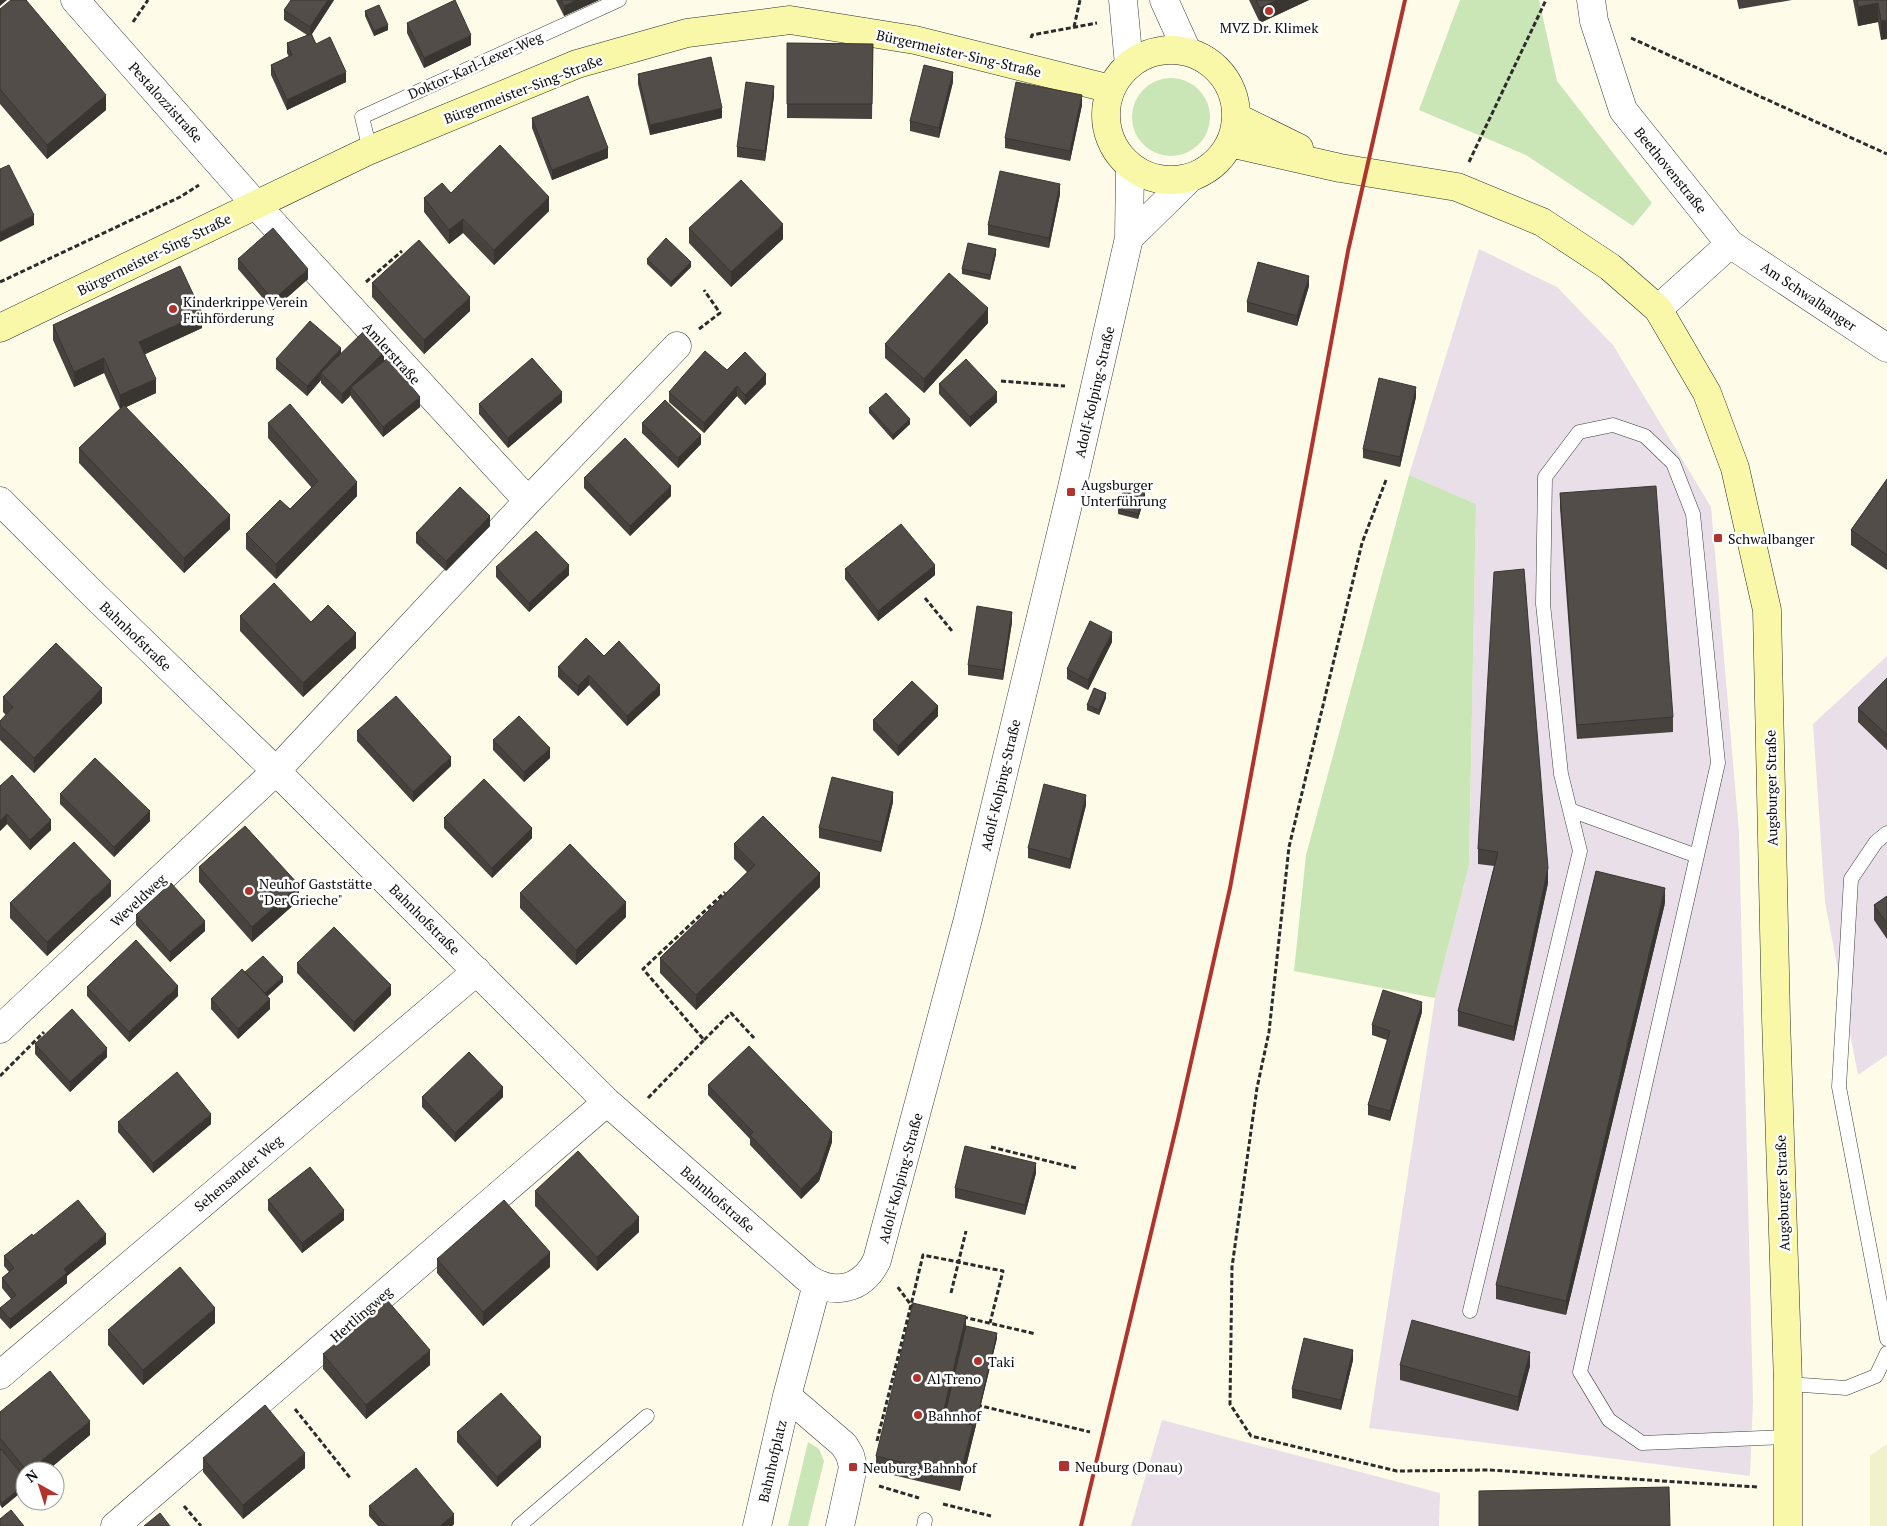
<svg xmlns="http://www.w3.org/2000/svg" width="1887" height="1526" font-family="'PT Serif',serif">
  <rect width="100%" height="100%" fill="#fefce9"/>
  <path fill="#e9dfe9" d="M1479 249 1557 287 1613 345 1711 507 1739 832 1753 1401 1750 1476 1369 1428 1435 998 1469 865 1476 504 1409 475Z
    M1887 656V1055L1858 1075 1825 902 1813 724Z
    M1162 1420 1440 1493 1439 1526H1131Z"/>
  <path fill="#f1f1cc" d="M1887 1444V1526H1870V1456Z"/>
  <path fill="#cae5b6" d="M1460 0H1539L1557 81 1652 203 1633 226 1526 155 1419 110Z
    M1132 117a39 39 0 1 1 78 0a39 39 0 1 1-78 0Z
    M1409 475 1476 504 1469 865 1435 998 1294 971 1306 855Z
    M808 1442 819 1449 824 1461 808 1526H788Z"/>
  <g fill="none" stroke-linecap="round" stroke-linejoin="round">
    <g stroke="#3d3d3d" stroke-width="15">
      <path id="service" d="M370 150 362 117 619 0
        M1570 810 1697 856
        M1887 833 1876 842 1851 879 1839 1087 1887 1339
        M1470 1311 1580 851 1561 774 1543 604 1545 477 1579 432 1613 425 1645 436 1673 463 1693 514 1718 763 1580 1372 1609 1420 1642 1443 1788 1437
        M1788 1384 1846 1388 1876 1376 1887 1353
        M519 1526 647 1416
        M924 1526 925 1520"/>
    </g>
    <g stroke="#3d3d3d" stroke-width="29">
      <path id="minor" d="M75 0 256 205 528 501
        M1123 0 1129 65
        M1164 0 1187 51
        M1591 0 1594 21 1623 110 1730 244 1887 348
        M1129 238 1190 178
        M1658 309 1730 244
        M0 501 93 594 276 771 607 1102 807 1278C834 1296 863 1290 877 1260L968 919 1071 492 1129 238 1130 167
        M0 1029 276 771 528 501 677 346
        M0 1375 477 971
        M787 1396 844 1445 850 1455 853 1467 840 1526
        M115 1526 607 1102
        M757 1526 787 1396 817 1284"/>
    </g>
    <g stroke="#2c2c2c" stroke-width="29">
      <path id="secondary" d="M1106 115a65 65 0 1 1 130 0a65 65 0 1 1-130 0Z
        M1236 117 1299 148
        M1230 143 1340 168 1457 187 1542 222 1610 267 1658 309 1707 393 1735 468 1767 610 1776 1018 1788 1384V1526
        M0 328 370 150 577 64 687 33 790 20 915 40 1111 89"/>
    </g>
    <path stroke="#2c2c2c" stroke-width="3" stroke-dasharray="5 2.5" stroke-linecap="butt" d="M133 22 148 0
      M1074 27 1080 0
      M1031 38 1032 35 1097 23
      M1631 38 1887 154
      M1469 162 1546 0
      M0 282 180 197 199 185
      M366 282 402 251
      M699 329 720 313 704 290
      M1001 381 1065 386
      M1386 480 1362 543 1289 847 1269 1032 1257 1088 1232 1267 1230 1404 1251 1436 1397 1471 1489 1470 1758 1487
      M925 598 952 631
      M704 1040 731 1013 754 1038
      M0 1076 44 1032
      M648 1098 704 1040 643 969 725 892
      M991 1147 1076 1168
      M951 1293 966 1231
      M916 1306 911 1305 923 1255 1003 1271 990 1323
      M963 1317 1036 1334
      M977 1405 1090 1432
      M295 1409 351 1479
      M877 1441 911 1305 897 1286
      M879 1486 919 1498
      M943 1504 991 1516
      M184 1506 201 1526"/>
    <use href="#service" stroke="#fff" stroke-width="14"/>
    <use href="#minor" stroke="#fff" stroke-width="28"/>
    <use href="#secondary" stroke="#f9f8a9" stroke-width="28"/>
    <path stroke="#b0342d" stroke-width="4" d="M1081 1526 1178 1120 1230 888 1348 251 1405 0"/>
  </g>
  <path fill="#47423e" d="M334 0 312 34 316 44 346 82 287 110 271 75V65L289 57 287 53V43L307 35 284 20V10Z
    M556 0H599L564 16Z
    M1249 0H1309L1260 23Z
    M1737 0H1792L1739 9Z
    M1853 0H1887L1881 40 1878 22 1858 26Z
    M0 9 106 110 47 159 0 104Z
    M365 11 388 30 374 36 365 16Z
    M407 23 471 45 424 68 407 33Z
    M787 43 873 44 872 119 787 118Z
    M638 74 722 118 650 135 638 84Z
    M953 82 939 138 910 131V121Z
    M774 96 765 161 737 157V147Z
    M1082 105 1070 161 1005 148V138Z
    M532 118 608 158 552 180 532 128Z
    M451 193 549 211 494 265 463 233 449 244 424 212V198Z
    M1060 194 1049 248 988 235V225Z
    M689 228 783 239 731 287 689 243Z
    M996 254 990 280 962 274V269Z
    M238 259 308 279 273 310 238 269Z
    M647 259 691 267 671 287 647 264Z
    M372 283 470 311 424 354 372 297Z
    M1309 286 1297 326 1247 312V302Z
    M988 323 924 393 885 358V344Z
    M53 325 202 328 145 354 156 393 126 407 230 529 184 573 79 463V448L120 409 104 373 74 387 53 340Z
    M341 354 384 360 420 407 383 437 351 397V395L342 404 321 383V380L307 396 276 369V359Z
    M727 370 766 384 745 405 737 396 704 433 669 402V392Z
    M939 384 997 402 970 427 939 394Z
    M1416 397 1400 467 1363 458V449Z
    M562 402 508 448 479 414V404Z
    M869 408 910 424 893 440 869 413Z
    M268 423 357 496 276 579 246 549V534L290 509 312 488 268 438Z
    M642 423 701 444 678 468 642 433Z
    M584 478 671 496 630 536 584 488Z
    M1887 479V570L1851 545V530Z
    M1560 493 1673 717V732L1577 739 1560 508Z
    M1145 496 1138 519 1118 514V509Z
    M490 526 446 571 416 543V533Z
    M496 567 569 575 529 612 496 577Z
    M845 569 935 575 878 621 845 579Z
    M1524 569 1548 883 1514 1041 1458 1026V1011L1494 866 1478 864V849Z
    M240 616 311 622 356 648 303 697 240 631Z
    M1012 622 1003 680 968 675V665Z
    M1112 642 1088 690 1067 679V669Z
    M604 656 660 695 627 726 589 685 578 696 558 677V667Z
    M1887 678V750L1858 722V708Z
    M3 697 102 703 34 773 0 740V721L6 715 3 712Z
    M1106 698 1099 715 1087 710V705Z
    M938 716 898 756 873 730V720Z
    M357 731 451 766 413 802 357 741Z
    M493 740 550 758 524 782 493 750Z
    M12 775 51 830 30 850 7 824 0 831Z
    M60 794 150 821 114 857 60 804Z
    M893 802 881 852 819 838V828Z
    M1086 805 1070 869 1028 858V848Z
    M444 818 532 838 492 878 444 828Z
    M734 844 820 887 696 1010 660 973V958L747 872 734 859Z
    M199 867 299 900 252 942 199 882Z
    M520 893 626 917 576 965 520 908Z
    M111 896 47 956 10 918V903Z
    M1887 896V939L1874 920V905Z
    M1665 903 1566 1315 1496 1299V1285Z
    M136 915 205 931 170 962 136 925Z
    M297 963 391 995 354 1032 297 973Z
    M245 972 283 982 268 996 270 1009 238 1039 211 1009V999Z
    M87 987 178 996 129 1042 87 996Z
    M1422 1012 1390 1121 1368 1115V1105L1387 1040 1372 1035V1025Z
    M35 1044 107 1057 70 1092 35 1054Z
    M708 1085 832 1142 819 1181 801 1199 750 1145V1139L708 1095Z
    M422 1097H503L455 1142 422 1107Z
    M118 1122 211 1124 153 1173 118 1132Z
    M1036 1173 1025 1215 955 1198V1188Z
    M535 1191 639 1232 597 1271 535 1206Z
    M268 1200 344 1220 302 1253 268 1210Z
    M33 1236 106 1244 67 1276V1283L10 1329 0 1318V1308L11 1299 2 1288V1278L9 1272 4 1266V1256Z
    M437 1259 550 1267 483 1326 437 1273Z
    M215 1323 143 1385 108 1345V1330Z
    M966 1326 997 1338 960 1491 876 1471V1456Z
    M323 1354 430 1365 366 1419 323 1369Z
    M1353 1360 1341 1410 1292 1398V1389Z
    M1400 1365 1530 1366 1518 1411 1400 1380Z
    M0 1412 90 1435 47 1471H25V1489L2 1508 0 1505Z
    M457 1432 541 1447 497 1487 457 1442Z
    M203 1458 305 1468 243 1519 203 1472Z
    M369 1506 454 1524 452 1526H378L369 1516Z"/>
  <path fill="#393632" d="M0 0H7L0 6Z
    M328 0H334L310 37V27Z
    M577 0H599L564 16V6Z
    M1277 0H1309L1260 23V8Z
    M1878 3V22L1858 26V7Z
    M1887 20V39L1881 40V21Z
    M388 25V30L374 36V31Z
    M471 35V45L424 68V58Z
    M346 72V82L287 110V100Z
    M953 72V82L939 138V128Z
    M774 86V96L765 161V151Z
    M106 95V110L47 159V145Z
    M1082 95V105L1070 161V151Z
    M722 108V118L650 135V125Z
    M608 148V158L552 180V170Z
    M1060 184V194L1049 248V238Z
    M549 197V211L494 265V250Z
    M34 215V225L0 242V232Z
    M463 219V233L449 244V230Z
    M783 224V239L731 287V272Z
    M996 249V254L990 280V275Z
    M691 262V267L671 287V282Z
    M308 269V279L273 310V300Z
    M1309 276V286L1297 326V316Z
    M470 297V311L424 354V340Z
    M988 308V323L924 393V379Z
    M202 313V328L139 357V342Z
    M341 348V358L321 373V380L307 396V386Z
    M384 352V362L351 387V395L342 404V394Z
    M104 358V373L74 387V372Z
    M766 374V384L745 405V395Z
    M156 379V393L120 410V395Z
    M737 386V396L704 433V423Z
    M1416 387V397L1400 467V457Z
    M562 392V402L508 448V438Z
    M997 392V402L970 427V417Z
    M420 397V407L383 437V427Z
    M910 419V424L893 440V435Z
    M701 435V444L678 468V458Z
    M357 482V496L276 579V564Z
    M671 486V496L630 536V526Z
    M1145 491V496L1138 519V514Z
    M230 515V529L184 573V558Z
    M490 516V526L446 571V561Z
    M569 565V575L529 612V603Z
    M935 565V575L878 621V611Z
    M1012 612V622L1003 680V670Z
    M1112 632V642L1088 690V680Z
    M356 633V648L303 697V683Z
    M589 675V685L578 696V686Z
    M660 685V695L627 726V716Z
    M102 688V703L34 773V758Z
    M1106 693V698L1099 715V710Z
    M938 706V716L898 756V746Z
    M550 748V758L524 782V772Z
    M451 757V766L413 802V792Z
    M893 792V802L881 852V842Z
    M1086 795V805L1070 869V859Z
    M150 811V821L114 857V847Z
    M7 814V824L0 831V821Z
    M51 820V830L30 850V840Z
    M532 828V838L492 878V868Z
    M1548 868V883L1514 1041V1027Z
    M820 873V887L696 1010V995Z
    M111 881V896L47 956V942Z
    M299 885V900L252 942V927Z
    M1665 888V903L1566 1315V1301Z
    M626 902V917L576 965V950Z
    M205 921V931L170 962V952Z
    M283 977V982L262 1001V996Z
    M391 985V995L354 1032V1022Z
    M178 986V996L129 1042V1032Z
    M270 999V1009L238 1039V1029Z
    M1422 1002V1012L1390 1121V1111Z
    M107 1048V1057L70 1092V1082Z
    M503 1087V1097L455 1142V1133Z
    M211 1114V1124L153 1173V1163Z
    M832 1132V1142L819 1181 801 1199V1189Z
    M1036 1163V1173L1025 1215V1205Z
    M344 1210V1220L302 1253V1243Z
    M639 1217V1232L597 1271V1257Z
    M106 1234V1244L67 1276V1283L10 1329V1319L64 1269Z
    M550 1252V1267L483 1326V1312Z
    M215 1308V1323L143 1385V1370Z
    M966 1316V1331L943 1427 942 1418Z
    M997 1333V1338L960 1491V1476L973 1425Z
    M430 1350V1365L366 1419V1405Z
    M1353 1350V1360L1341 1410V1400Z
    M1530 1352V1366L1518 1411V1397Z
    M90 1421V1435L47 1471H29Z
    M541 1437V1447L497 1487V1477Z
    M305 1453V1468L243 1519V1505Z
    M25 1484V1489L2 1508V1503Z
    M454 1514V1524L452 1526H440Z"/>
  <path fill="#524d48" stroke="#393632" d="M11 0H26L106 95 47 145 0 89V9Z
    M291 0H328L310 27 284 10Z
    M455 0 471 35 424 58 407 23Z
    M561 0H577L564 6Z
    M1256 0H1277L1260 8Z
    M1857 0H1887V20L1881 21 1878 3 1858 7Z
    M379 5 388 25 374 31 365 11Z
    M311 34 316 44 330 37 346 72 287 100 271 65 292 55 287 43Z
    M787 43 873 44 872 104H787Z
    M711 57 722 108 650 125 638 74Z
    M924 65 953 72 939 128 910 121Z
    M746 82 774 86 765 151 737 147Z
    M1016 82 1082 95 1070 151 1005 138Z
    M588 96 608 148 552 170 532 118Z
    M500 145 549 197 494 250 463 219 449 230 424 198 442 183 451 193Z
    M9 165 34 215 0 232V169Z
    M1000 171 1060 184 1049 238 988 225Z
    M741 180 783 224 731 272 689 228Z
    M273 228 308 269 273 300 238 259Z
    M666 238 691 262 671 282 647 259Z
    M419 240 470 297 424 340 372 283Z
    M968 243 996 249 990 275 962 269Z
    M1258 262 1309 276 1297 316 1247 302Z
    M180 266 202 313 139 342 156 379 120 395 104 358 74 372 53 325Z
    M949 273 988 308 924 379 885 344Z
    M310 321 341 348 307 386 276 359Z
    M364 331 384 352 342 394 321 373Z
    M705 351 727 370 745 352 766 374 745 395 737 386 704 423 669 392Z
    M388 358 420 397 383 427 351 387Z
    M532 358 562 392 508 438 479 404Z
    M966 359 997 392 970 417 939 384Z
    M1379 378 1416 387 1400 457 1363 449Z
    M886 393 910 419 893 435 869 408Z
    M665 400 701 435 678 458 642 423Z
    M290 404 357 482 276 564 246 534 280 500 290 509 318 481 268 423Z
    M124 405 230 515 184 558 79 448Z
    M625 438 671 486 630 526 584 478Z
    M1887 479V555L1851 530Z
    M1125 485 1145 491 1138 514 1118 509Z
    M1656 486 1673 717 1577 725 1560 493Z
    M460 487 490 516 446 561 416 533Z
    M901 524 935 565 878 611 845 569Z
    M536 531 569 565 529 603 496 567Z
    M1524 569 1548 868 1514 1027 1458 1011 1498 852 1478 849 1494 572Z
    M274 583 311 622 328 605 356 633 303 683 240 616Z
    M977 606 1012 612 1003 670 968 665Z
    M1090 621 1112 632 1088 680 1067 669Z
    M586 638 604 656 619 641 660 685 627 716 589 675 578 686 558 667Z
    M56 643 102 688 34 758 0 725V721L13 707 3 697Z
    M1887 678V735L1858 708Z
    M912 681 938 706 898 746 873 720Z
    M1094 688 1106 693 1099 710 1087 705Z
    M396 696 451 757 413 792 357 731Z
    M519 716 550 748 524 772 493 740Z
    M95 758 150 811 114 847 60 794Z
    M12 775 51 820 30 840 7 814 0 821V786Z
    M832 777 893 792 881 842 819 828Z
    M484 779 532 828 492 868 444 818Z
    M1044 784 1086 795 1070 859 1028 848Z
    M763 816 820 873 696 995 660 958 755 865 734 844Z
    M245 826 299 885 252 927 199 867Z
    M74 842 111 881 47 942 10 903Z
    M570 844 626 902 576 950 520 893Z
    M1596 871 1665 888 1566 1301 1496 1285Z
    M171 883 205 921 170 952 136 915Z
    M1887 896V924L1874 905Z
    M334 927 391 985 354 1022 297 963Z
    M136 940 178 986 129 1032 87 987Z
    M263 956 283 977 265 993 245 972Z
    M242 969 270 999 238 1029 211 999Z
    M1383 990 1422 1002 1390 1111 1368 1105 1390 1031 1372 1025Z
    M72 1009 107 1048 70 1082 35 1044Z
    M749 1046 832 1132 819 1171 801 1189 750 1135 753 1132 708 1085Z
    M469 1052 503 1087 455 1133 422 1097Z
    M177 1072 211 1114 153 1163 118 1122Z
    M965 1146 1036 1163 1025 1205 955 1188Z
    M578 1151 639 1217 597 1257 535 1191Z
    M310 1167 344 1210 302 1243 268 1200Z
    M78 1200 106 1234 64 1269 67 1273 10 1319 0 1308 16 1295 2 1278 14 1268 4 1256 32 1234 33 1236Z
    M504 1200 550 1252 483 1312 437 1259Z
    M180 1267 215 1308 143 1370 108 1330Z
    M387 1300 430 1350 366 1405 323 1354Z
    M913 1303 966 1316 942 1418 973 1425 960 1476 876 1456Z
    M1412 1320 1530 1352 1518 1397 1400 1365Z
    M966 1326 997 1333 973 1435V1425L944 1418Z
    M1304 1338 1353 1350 1341 1400 1292 1389Z
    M50 1371 90 1421 29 1471H27L0 1438V1412Z
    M501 1393 541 1437 497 1477 457 1432Z
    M265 1405 305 1453 243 1505 203 1458Z
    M1 1449 25 1478V1484L2 1503 0 1500V1450Z
    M416 1468 454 1514 440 1526H386L369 1506Z
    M1669 1487 1670 1526H1479V1491Z
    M11 1510 24 1526H0V1519Z
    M160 1513 170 1526H144Z"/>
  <g fill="#b0342d" stroke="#fff" stroke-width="2">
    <circle cx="1269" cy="11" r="5"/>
    <circle cx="173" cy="309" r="5"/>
    <rect x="1066" y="487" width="10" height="10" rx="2.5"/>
    <rect x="1713" y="533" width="10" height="10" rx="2.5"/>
    <circle cx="249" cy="891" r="5"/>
    <circle cx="978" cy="1361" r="5"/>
    <circle cx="917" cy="1378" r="5"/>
    <circle cx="918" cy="1415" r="5"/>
    <rect x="1058" y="1460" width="12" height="12" rx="2.5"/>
    <rect x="848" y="1462" width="10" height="10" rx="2.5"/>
  </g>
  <g text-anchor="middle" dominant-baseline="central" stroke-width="5" stroke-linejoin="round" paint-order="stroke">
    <g font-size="14" fill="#0a0a0a" stroke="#fff" text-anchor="start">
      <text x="1269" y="27" text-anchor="middle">MVZ Dr. Klimek</text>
      <text x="183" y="301">Kinderkrippe Verein<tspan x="183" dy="16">Frühförderung</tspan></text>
      <text x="1081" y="484">Augsburger<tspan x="1081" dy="16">Unterführung</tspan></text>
      <text x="1728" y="538">Schwalbanger</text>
      <text x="259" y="883">Neuhof Gaststätte<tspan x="259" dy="16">"Der Grieche"</tspan></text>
      <text x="988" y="1361">Taki</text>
      <text x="927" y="1378">Al Treno</text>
      <text x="928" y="1415">Bahnhof</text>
      <text x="1075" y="1466">Neuburg (Donau)</text>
      <text x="863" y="1467">Neuburg, Bahnhof</text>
    </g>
    <g font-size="14" fill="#0a0a0a" stroke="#fff">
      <text transform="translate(959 53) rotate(13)">Bürgermeister-Sing-Straße</text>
      <text transform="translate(475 65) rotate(-24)">Doktor-Karl-Lexer-Weg</text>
      <text transform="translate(523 89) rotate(-21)">Bürgermeister-Sing-Straße</text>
      <text transform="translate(166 102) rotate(48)">Pestalozzistraße</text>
      <text transform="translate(1671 170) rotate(51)">Beethovenstraße</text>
      <text transform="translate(154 254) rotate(-26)">Bürgermeister-Sing-Straße</text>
      <text transform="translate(1809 296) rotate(34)">Am Schwalbanger</text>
      <text transform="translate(392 353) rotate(48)">Amlerstraße</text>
      <text transform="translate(1094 392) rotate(-77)">Adolf-Kolping-Straße</text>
      <text transform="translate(136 636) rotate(44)">Bahnhofstraße</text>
      <text transform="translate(1000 785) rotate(-77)">Adolf-Kolping-Straße</text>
      <text transform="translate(1771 788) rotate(-91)">Augsburger Straße</text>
      <text transform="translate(138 900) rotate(-43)">Weveldweg</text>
      <text transform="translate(425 919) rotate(45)">Bahnhofstraße</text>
      <text transform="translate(238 1173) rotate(-40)">Sehensander Weg</text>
      <text transform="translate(900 1178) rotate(-75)">Adolf-Kolping-Straße</text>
      <text transform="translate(1782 1193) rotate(-92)">Augsburger Straße</text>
      <text transform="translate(718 1199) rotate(41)">Bahnhofstraße</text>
      <text transform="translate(361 1314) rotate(-41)">Hertlingweg</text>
      <text transform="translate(772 1461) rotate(-77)">Bahnhofplatz</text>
    </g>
  </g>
  <g transform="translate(40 1486) rotate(321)"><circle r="24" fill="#ffffff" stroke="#9d9d9d"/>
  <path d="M0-4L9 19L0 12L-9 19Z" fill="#b0342d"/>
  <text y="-8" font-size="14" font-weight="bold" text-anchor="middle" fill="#0a0a0a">N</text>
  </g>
</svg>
